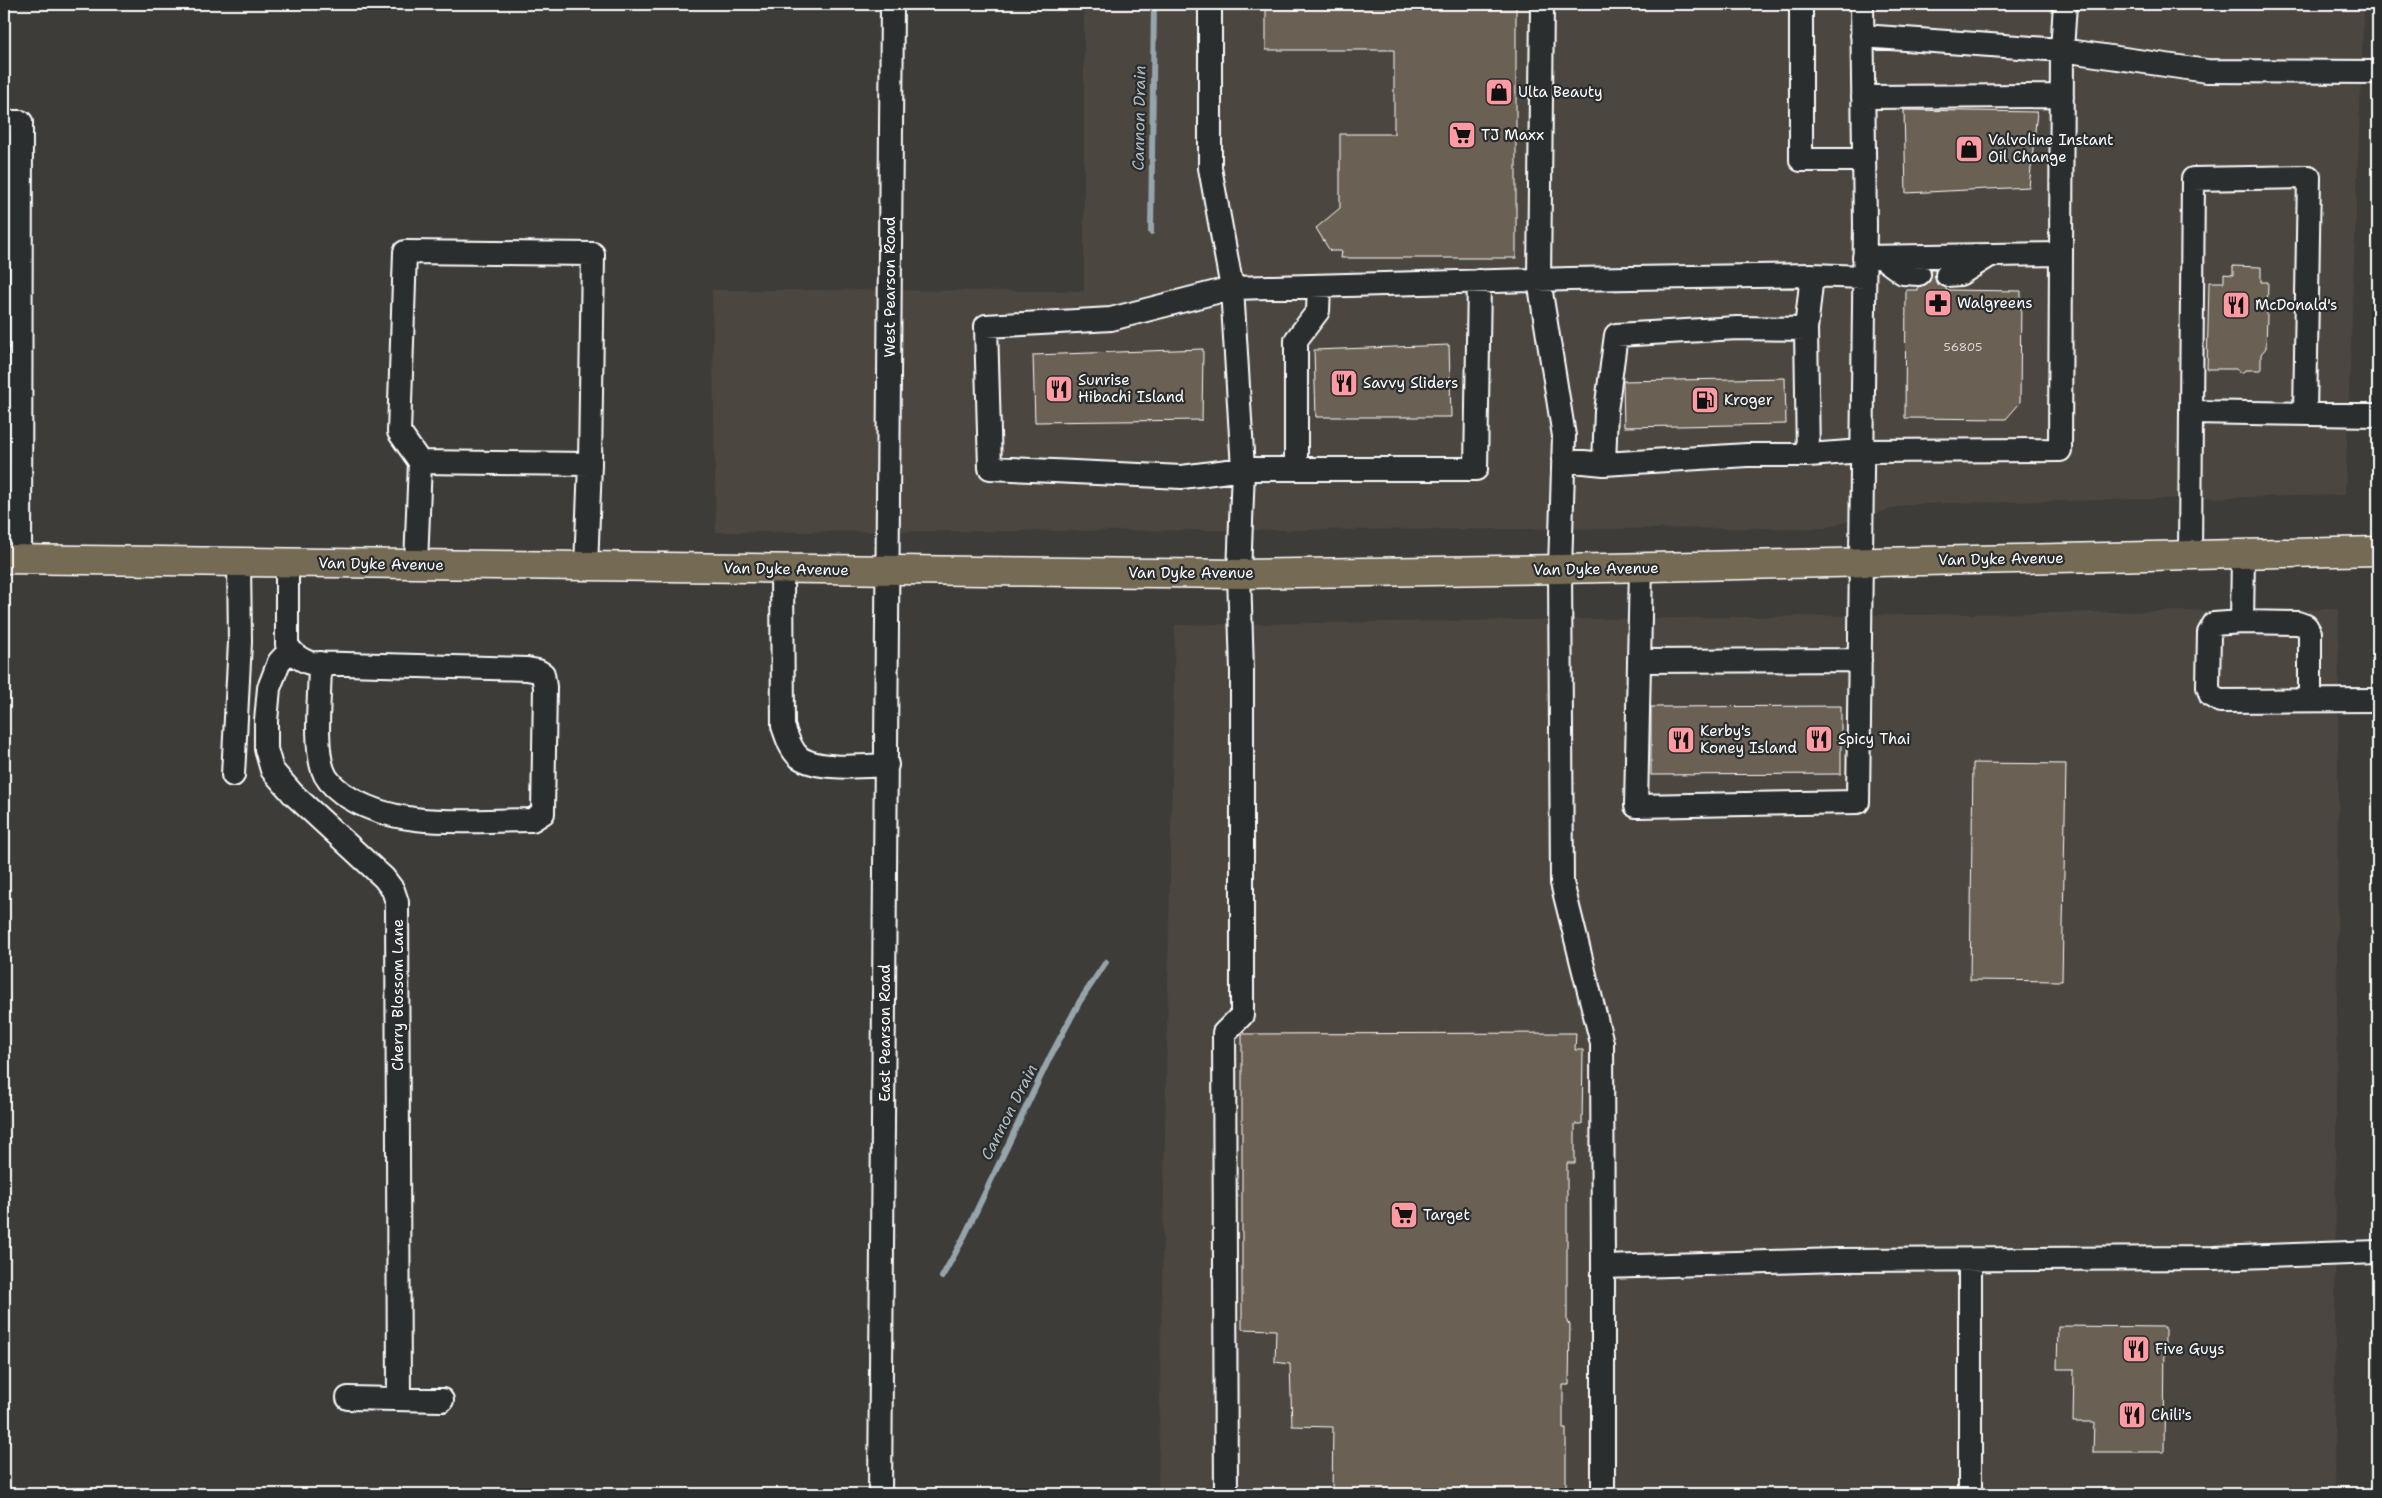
<svg xmlns="http://www.w3.org/2000/svg" width="2382" height="1498" font-family="'Shantell Sans',sans-serif">
  <rect width="100%" height="100%" fill="#3e3c39"/>
  <filter id="ink" filterUnits="userSpaceOnUse"><feTurbulence type="fractalNoise" baseFrequency=".02" numOctaves="2"/><feDisplacementMap in="SourceGraphic" scale="10" xChannelSelector="R" yChannelSelector="G"/><feConvolveMatrix kernelMatrix="1 2 1 2 8 2 1 2 1" color-interpolation-filters="sRGB"/></filter>
  <g filter="url(#ink)">
    <path fill="#4c4740" d="M1084 4H2364L2345 495 1908 504 1824 528 716 532 712 290 1084 291Z
      M2339 609 2334 1494H1158L1175 625Z"/>
    <g fill="none" stroke-linecap="round" stroke-linejoin="round">
      <path stroke="#96a4ac" stroke-width="6" d="M1151 232 1154 4
        M942 1277 962 1241 1050 1057 1080 1001 1106 962"/>
    </g>
    <path fill="#6b6052" stroke="#fff" d="M1266 4H1516V258H1341L1342 251H1330L1316 228 1340 208V134H1394V50H1266Z
      M1904 110 2037 112 2029 187 1906 193Z
      M2233 266 2261 267V282H2268L2266 348 2261 354V370H2246L2241 373 2236 369H2207L2209 282H2224V274L2233 275Z
      M1931 270H1935L1936 283 1946 288V290L2021 291 2020 403 2006 419 1905 418 1906 290H1918V287L1925 285 1930 281Z
      M1449 345 1451 417H1316L1314 350Z
      M1203 349 1202 420 1035 422 1033 355Z
      M1785 378 1786 424 1624 427 1623 381Z
      M1841 706V774L1651 775V707Z
      M1973 763 2066 764 2062 981 1970 980Z
      M1576 1033 1575 1050H1583L1582 1124H1575V1163H1567V1323L1570 1324 1569 1385H1563V1429H1566V1494H1332L1333 1427 1292 1426 1290 1364 1275 1362 1276 1330 1242 1329V1034Z
      M2058 1326 2165 1327 2164 1452H2093L2094 1422H2073L2074 1369H2057Z"/>
    <g fill="none" stroke-linecap="round" stroke-linejoin="round">
      <g stroke="#fff" stroke-width="26">
        <path id="minor" d="M1210 4V168L1232 288 1111 319 986 326 990 468 1182 477 1243 469 1239 574 1242 671V1015L1224 1033 1226 1494
          M1542 4 1539 280 1564 436 1560 569 1562 883 1602 1043 1603 1267 1838 1260 2213 1258 2378 1252
          M1801 4V160H1863
          M2065 4 2062 50 2207 71 2378 72
          M1862 36 2062 50 2061 254
          M1863 97 2062 96
          M4 122H21L20 559
          M1881 257 1903 273 1919 274
          M1947 275 1960 274 1989 256
          M1479 281 1476 469H1243L1232 288 1570 279 1812 275 1863 277
          M2191 412 2193 179 2309 177 2305 414
          M1808 455 1806 329 1812 275
          M1563 460 1604 464 1747 455H1808L1863 451 2060 450 2061 254 1864 257
          M1604 464 1606 411 1616 335 1737 328 1806 329
          M1296 469V340L1318 311 1319 286
          M2243 554 2242 622 2214 624 2209 633 2208 687 2211 696 2220 701 2378 700
          M2190 555 2191 412 2378 415
          M287 563V645C294 655 299 659 310 663L527 669 538 671 543 674 545 687 543 813 532 820C470 820 395 831 342 793 334 787 326 780 323 770 314 745 320 692 320 663
          M416 564 420 462 590 464 593 254 405 252 399 432 420 462
          M586 567 590 464
          M1641 568 1636 806 1858 802 1865 225 1862 4
          M782 569 783 726C787 737 790 749 799 757 818 771 864 766 887 765
          M2242 622 2298 623 2306 626 2310 633V700
          M290 650 279 662 269 688 266 721V749L272 770 293 794 384 878 393 890 397 902 399 1399
          M1639 661 1860 660
          M233 775 240 642 239 562
          M348 1398 442 1400
          M880 1494 892 4
          M1603 1494V1267
          M1970 1494V1260"/>
      </g>
      <g stroke="#fff" stroke-width="31">
        <path id="major" d="M4 559 1239 574 1560 569 2378 551"/>
      </g>
      <use href="#minor" stroke="#2a2d2e" stroke-width="22"/>
      <use href="#major" stroke="#746b52" stroke-width="28"/>
    </g>
  </g>
  <defs>
    <g id="shop-square" transform="scale(1.4375)"><rect x="-9" y="-9" width="18" height="18" rx="4" fill="#ff9aa2" stroke="#2a2d2e"/><path d="M-5-2.5h2.3a2.7 3.5 0 0 1 5.4 0H5L5.5 6h-11ZM-1.5-2.5h3a1.5 2.3 0 0 0-3 0Z" fill="#111"/></g>
    <g id="supermarket-square" transform="scale(1.4375)"><rect x="-9" y="-9" width="18" height="18" rx="4" fill="#ff9aa2" stroke="#2a2d2e"/><path d="M-6-5.5h2.5l.6 2H6L4.5 2H-2.5L-4.4-4H-6ZM-1.5 3.2a1.3 1.3 0 1 0 .1 0ZM3 3.2a1.3 1.3 0 1 0 .1 0Z" fill="#111"/></g>
    <g id="pharmacy-square" transform="scale(1.4375)"><rect x="-9" y="-9" width="18" height="18" rx="4" fill="#ff9aa2" stroke="#2a2d2e"/><path d="M-2-6h4v4h4v4h-4v4h-4v-4h-4v-4h4Z" fill="#111"/></g>
    <g id="restaurant-square" transform="scale(1.4375)"><rect x="-9" y="-9" width="18" height="18" rx="4" fill="#ff9aa2" stroke="#2a2d2e"/><path d="M-5-6h1v4h1v-4h1v4h1v-4h1v5L-1.5 .5V6h-2V.5L-5-1ZM5-6V6H3V1.5H1.5Q1.5-4 5-6Z" fill="#111"/></g>
    <g id="fuel-square" transform="scale(1.4375)"><rect x="-9" y="-9" width="18" height="18" rx="4" fill="#ff9aa2" stroke="#2a2d2e"/><path d="M-5.5-6h7V0h2V4h1.3V-2.5L3-4.5l.8-.8L6-3V5H2.5V1h-1V6h-7ZM-4.2-4.7v3.2H.2V-4.7Z" fill="#111"/></g>
  </defs>
  <g fill-rule="evenodd">
    <use href="#shop-square" x="1499" y="92"/>
    <use href="#supermarket-square" x="1462" y="135"/>
    <use href="#shop-square" x="1969" y="149"/>
    <use href="#pharmacy-square" x="1938" y="303"/>
    <use href="#restaurant-square" x="2236" y="305"/>
    <use href="#restaurant-square" x="1344" y="383"/>
    <use href="#restaurant-square" x="1059" y="389"/>
    <use href="#fuel-square" x="1705" y="400"/>
    <use href="#restaurant-square" x="1819" y="739"/>
    <use href="#restaurant-square" x="1681" y="740"/>
    <use href="#supermarket-square" x="1404" y="1215"/>
    <use href="#restaurant-square" x="2136" y="1349"/>
    <use href="#restaurant-square" x="2132" y="1415"/>
  </g>
  <g text-anchor="middle" dominant-baseline="central" stroke-width="4.5" stroke-linejoin="round" paint-order="stroke">
    <g font-size="12" fill="#dad7d4">
      <text x="1963" y="347">56805</text>
    </g>
    <g font-size="15" fill="#fff" stroke="#2a2d2e" text-anchor="start">
      <text x="1518" y="92">Ulta Beauty</text>
      <text x="1481" y="135">TJ Maxx</text>
      <text x="1988" y="140">Valvoline Instant<tspan x="1988" dy="17">Oil Change</tspan></text>
      <text x="1957" y="303">Walgreens</text>
      <text x="2255" y="305">McDonald's</text>
      <text x="1078" y="380">Sunrise<tspan x="1078" dy="17">Hibachi Island</tspan></text>
      <text x="1363" y="383">Savvy Sliders</text>
      <text x="1724" y="400">Kroger</text>
      <text x="1700" y="731">Kerby's<tspan x="1700" dy="17">Koney Island</tspan></text>
      <text x="1838" y="739">Spicy Thai</text>
      <text x="1423" y="1215">Target</text>
      <text x="2155" y="1349">Five Guys</text>
      <text x="2151" y="1415">Chili's</text>
    </g>
    <g font-size="15" fill="#fff" stroke="#2a2d2e">
      <text transform="translate(890 287) rotate(-90)">West Pearson Road</text>
      <text transform="translate(2001 559) rotate(-1)">Van Dyke Avenue</text>
      <text transform="translate(381 564) rotate(1)">Van Dyke Avenue</text>
      <text transform="translate(786 569) rotate(1)">Van Dyke Avenue</text>
      <text transform="translate(1596 569) rotate(-1)">Van Dyke Avenue</text>
      <text x="1191" y="573">Van Dyke Avenue</text>
      <text transform="translate(398 995) rotate(-90)">Cherry Blossom Lane</text>
      <text transform="translate(885 1033) rotate(-90)">East Pearson Road</text>
    </g>
    <g font-size="16" font-style="italic" fill="#b0bbc1" stroke="#2a2d2e">
      <text transform="translate(1139 118) rotate(-89)">Cannon Drain</text>
      <text transform="translate(1009 1112) rotate(-63)">Cannon Drain</text>
    </g>
  </g>
  <rect width="2382" height="1498" fill="none" stroke="#2a2d2e" stroke-width="20"/>
  <rect x="10" y="10" width="2362" height="1478" fill="none" stroke="#fff" stroke-width="2" filter="url(#ink)"/>
</svg>
